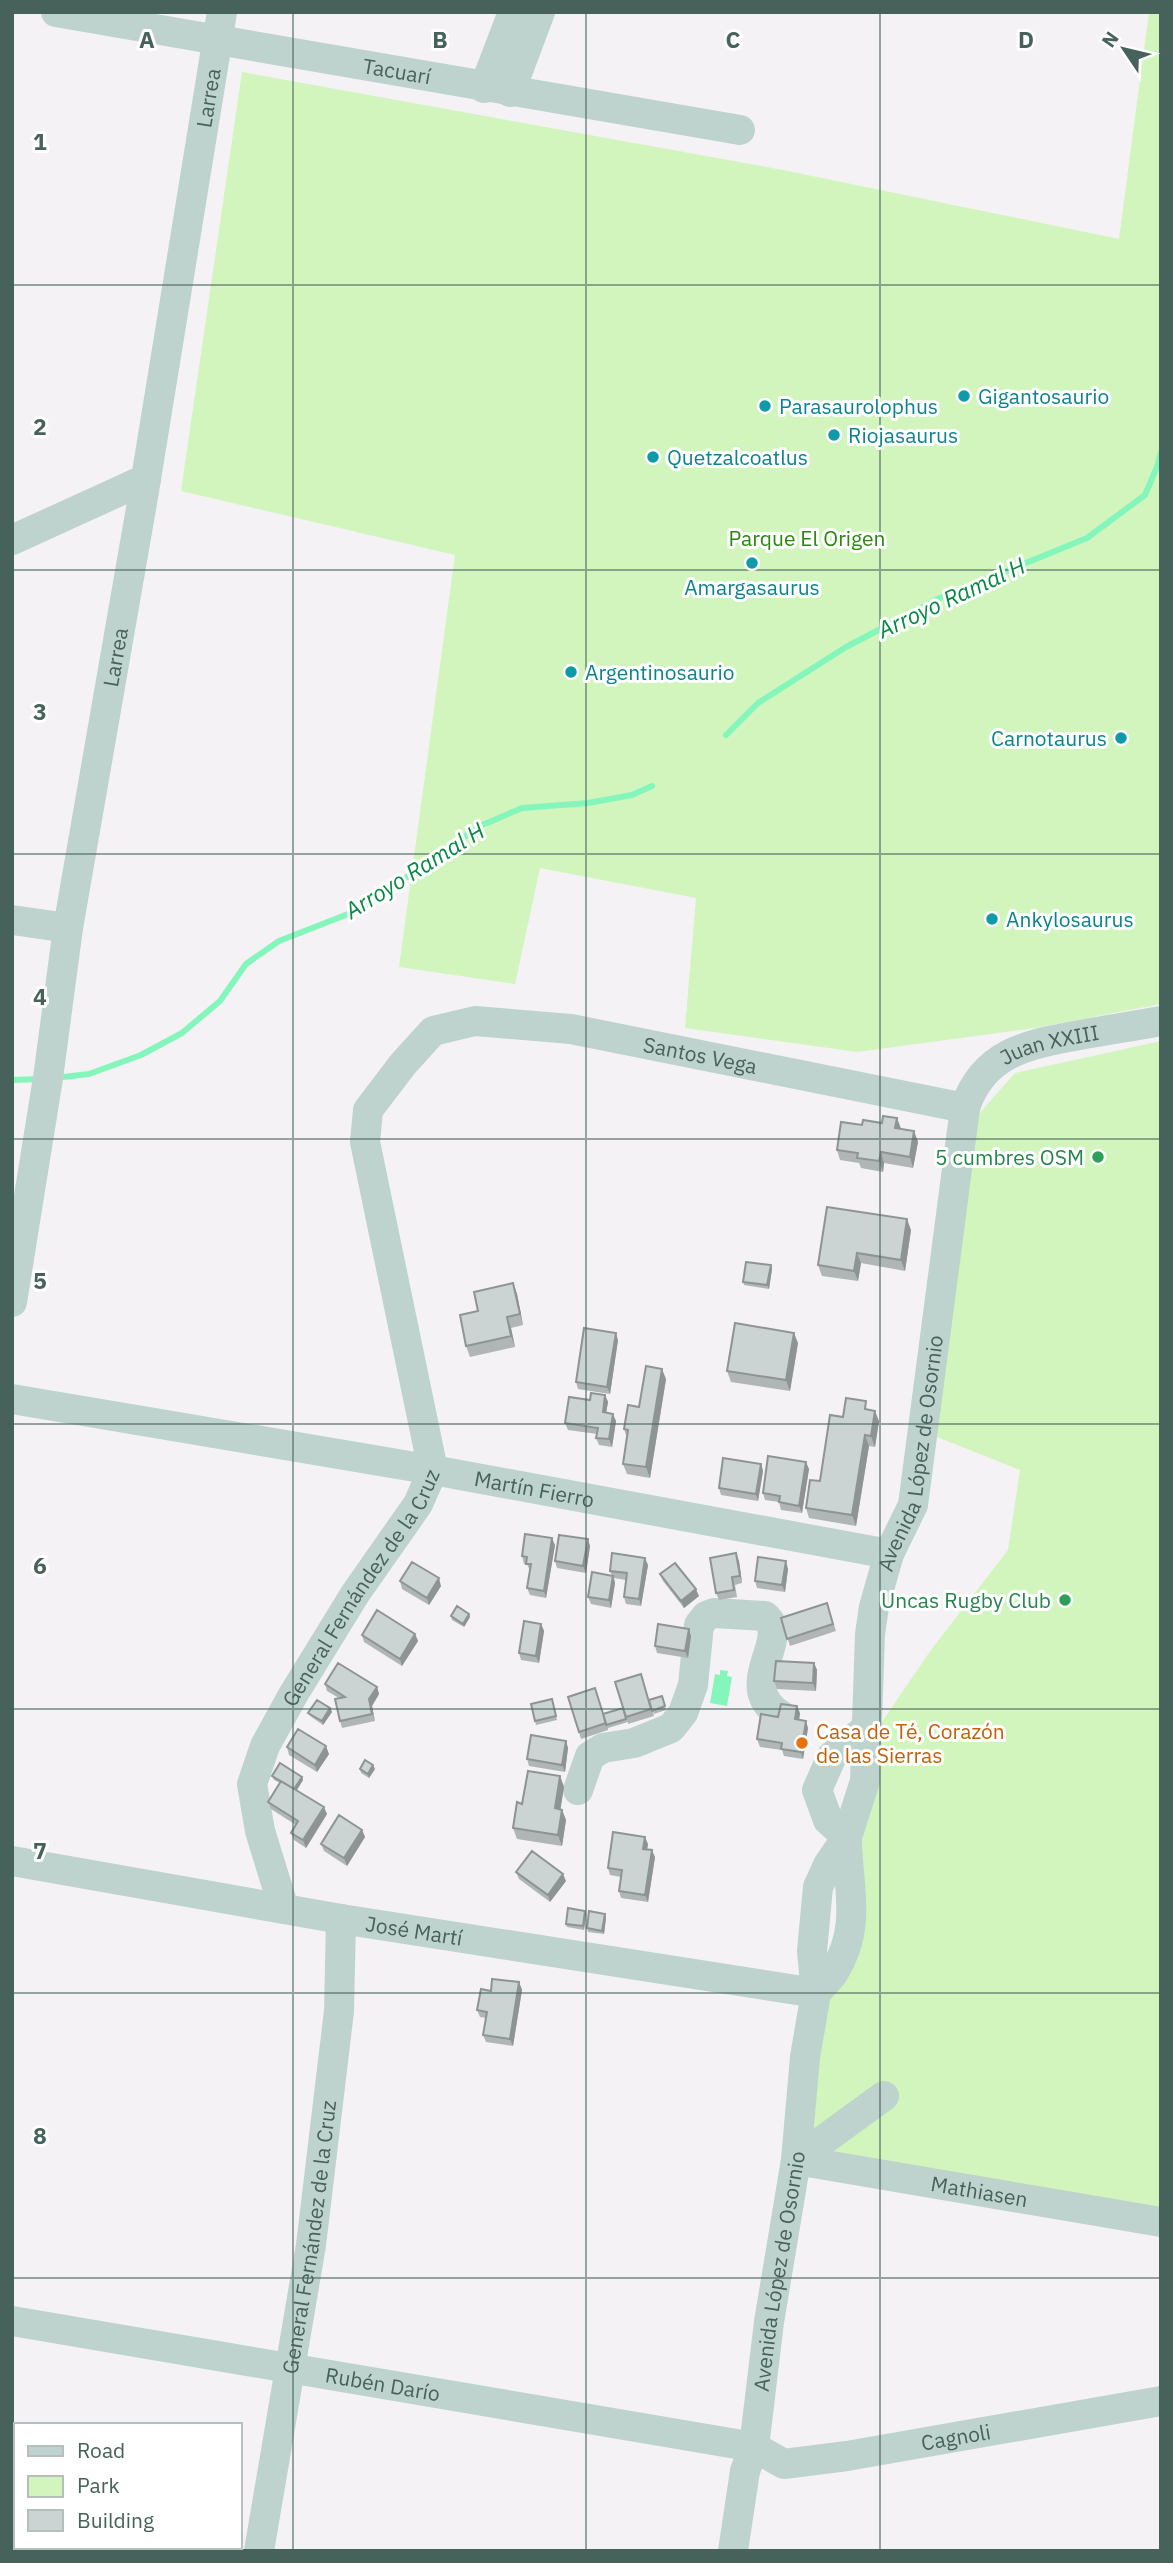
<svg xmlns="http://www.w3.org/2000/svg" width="1173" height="2563" font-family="'IBM Plex Sans',sans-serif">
  <rect width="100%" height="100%" fill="#f4f2f4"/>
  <path fill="#d1f5bd" d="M1149 12H1161V1004L1035 1028 857 1052 685 1028 696 898 540 868 515 984 399 967 455 555 181 491 242 72 783 170 1119 239Z
    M1161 1041V2207L819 2154 814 2148 807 2089 856 1858 877 1729 931 1650 1008 1550 1020 1470 932 1435 977 1116 1015 1073Z"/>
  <path fill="#85f6bb" d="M720 1670 728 1671 727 1676 732 1677 727 1706 710 1703 715 1674 720 1675Z"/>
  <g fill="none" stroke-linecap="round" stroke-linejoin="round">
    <path stroke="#85f6bb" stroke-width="6" d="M726 735 758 703 846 647 940 598 1087 538 1145 495 1157 467 1161 452
      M55 1078 89 1074 141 1055 182 1033 220 1001 246 964 279 941 361 909 480 826 522 808 588 803 632 795 652 786
      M12 1080 40 1079"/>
    <g stroke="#bed3cd" stroke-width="30">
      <path id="s1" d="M56 12 740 130"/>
      <path d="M484 88 513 12"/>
      <path d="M510 92 540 12"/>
      <path d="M12 540 146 479"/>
      <path d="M12 920 68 928"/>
      <path id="s2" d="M12 1302 48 1078 68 928 143 497 222 12"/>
      <path id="s3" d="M12 1399 433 1470 889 1554"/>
      <path d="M578 1790 590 1756 603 1748 634 1743 671 1728 683 1713 693 1685 699 1625 706 1616 714 1613 765 1616C793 1639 732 1687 782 1716"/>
      <path d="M847 1837 828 1820 817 1790 832 1756 868 1727"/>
      <path id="s4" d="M12 1861 341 1919 816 1993"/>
      <path id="s5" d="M284 1909 260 1831 252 1784 265 1746 293 1695 355 1594 418 1504 433 1470 365 1142 368 1110 403 1064 433 1031 475 1021 571 1029 965 1108"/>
      <path d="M816 1993C821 1986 829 1980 834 1972 863 1926 847 1886 847 1837"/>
      <path id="s6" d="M796 2160 1161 2222"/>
      <path d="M796 2160 884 2096"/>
      <path id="s7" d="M12 2321 754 2447 784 2464 847 2456 1161 2401"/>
      <path id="s8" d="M259 2551 311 2245 339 2011 341 1919"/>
      <path id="s9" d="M733 2551 745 2471 754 2447 769 2322 796 2160 805 2057 816 1993 812 1951 818 1887 828 1865 847 1837 865 1781 870 1634 874 1607 889 1554 913 1505 965 1108C983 1052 1029 1044 1080 1035 1107 1030 1134 1026 1161 1021"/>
    </g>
  </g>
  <path fill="#afb6b5" d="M897 1118 901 1129 914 1131 918 1142 913 1168 884 1163 883 1172 861 1168 859 1163 840 1160 837 1150 862 1125 882 1123Z
    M911 1230 905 1271 861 1263 858 1281 822 1276 818 1265Z
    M771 1265 772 1269 769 1289 744 1285 743 1282Z
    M513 1283 517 1294 523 1325 511 1328 515 1347 470 1357 466 1346 478 1311Z
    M618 1340 610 1394 578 1389 576 1382Z
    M798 1343 790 1391 731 1382 727 1371Z
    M666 1379 650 1478 627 1474 623 1464 627 1438 624 1429 639 1407Z
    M605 1395 608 1402 606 1413 616 1421 612 1447 599 1445 596 1438 597 1434 568 1430 565 1423 590 1400Z
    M869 1410 879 1421 875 1447 869 1446 856 1526 809 1518 806 1508 820 1481 843 1417Z
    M761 1464 763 1471 758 1501 721 1495 719 1488Z
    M809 1469 802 1513 781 1510 779 1502 765 1500 763 1493Z
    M555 1545 546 1598 530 1595 527 1588 530 1571 527 1564H524L522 1556Z
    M590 1546 586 1573 557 1568 555 1561Z
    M739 1561 742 1583 735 1585 737 1597 719 1600 716 1593Z
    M648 1565 641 1606 626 1604 624 1597 626 1580 614 1578 615 1583 611 1608 591 1604 588 1597 612 1576 610 1571Z
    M788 1569 785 1592 757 1588 755 1581Z
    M660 1574 699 1596 684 1608 663 1581Z
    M400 1581 441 1586 429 1605 402 1589Z
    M827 1603 836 1631 790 1646 781 1618Z
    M469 1614 470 1617 464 1627 452 1620 451 1616Z
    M541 1624 544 1631 539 1663 521 1660 519 1653Z
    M415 1634 418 1641 402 1666 364 1642 362 1635Z
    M691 1636 688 1658 657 1653 655 1646Z
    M814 1663 817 1670 816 1691 777 1689 774 1681Z
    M325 1684 377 1687 379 1694 372 1706 375 1721 342 1728 340 1721 339 1698 327 1691Z
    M662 1696 666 1710 654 1714 649 1700 654 1716 628 1724V1722L608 1728V1730L581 1739 568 1697 603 1714Z
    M553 1702 557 1720 536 1725 535 1721Z
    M330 1708 332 1712 323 1725 310 1716 308 1713Z
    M800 1713 799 1720 808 1728 803 1759 784 1756 782 1750 760 1747 757 1739 778 1717Z
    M566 1741 568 1748 565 1772 529 1766 527 1759Z
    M287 1747 329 1754 317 1772 289 1755Z
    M360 1769H375L369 1778 361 1773Z
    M272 1776 302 1777 303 1780 297 1790 327 1814 306 1848 294 1840 291 1833 296 1825 271 1809 268 1802 280 1783 274 1780Z
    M560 1776 564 1787 560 1809 562 1810 566 1820 562 1846 517 1839 513 1828 522 1804Z
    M362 1830 365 1837 347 1866 324 1851 321 1844Z
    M648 1844 647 1849 655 1857 648 1902 621 1898 619 1891 621 1877 610 1875 608 1868Z
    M516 1872 566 1881 550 1902 519 1879Z
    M586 1914 584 1930 567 1927 566 1924Z
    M605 1914 606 1918 604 1934 588 1932 587 1928Z
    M519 1982 522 1990 513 2046 486 2042 483 2035 486 2018 480 2017 477 2010Z"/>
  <path fill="#8e9494" d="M897 1118 901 1129 895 1128Z
    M914 1131 918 1142 913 1168 910 1157Z
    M881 1152 884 1163 883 1172 879 1161Z
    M907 1219 911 1230 905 1271 901 1260Z
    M857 1253 861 1263 858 1281 854 1271Z
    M771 1265 772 1269 769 1289 767 1285Z
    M513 1283 517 1294 523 1325 520 1314Z
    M507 1317 511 1328 515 1347 511 1336Z
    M616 1333 618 1340 610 1394 607 1387Z
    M794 1333 798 1343 790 1391 786 1380Z
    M662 1369 666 1379 650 1478 646 1467Z
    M605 1395 608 1402 605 1419 603 1412Z
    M875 1411 879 1421 875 1447 871 1436Z
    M613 1414 616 1421 612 1447 609 1439Z
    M865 1435 869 1446 856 1526 852 1515Z
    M806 1462 809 1469 802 1513 799 1506Z
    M761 1464 763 1471 758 1501 756 1494Z
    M552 1538 555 1545 546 1598 544 1591Z
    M588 1539 590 1546 586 1573 583 1566Z
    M736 1553 739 1561 742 1583 740 1576Z
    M645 1558 648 1565 641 1606 639 1599Z
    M786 1561 788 1569 785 1592 782 1585Z
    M613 1576 615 1583 611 1608 609 1600Z
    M439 1578 441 1586 429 1605 427 1598Z
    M696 1589 699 1596 684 1608 681 1601Z
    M469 1614 470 1617 464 1627 463 1624Z
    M541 1624 544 1631 539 1663 536 1656Z
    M689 1629 691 1636 688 1658 685 1651Z
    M415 1634 418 1641 402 1666 400 1659Z
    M814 1663 817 1670 816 1691 813 1683Z
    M377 1687 379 1694 372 1706 375 1721 369 1699Z
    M797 1706 800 1713 798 1727 795 1719Z
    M330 1708 332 1712 323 1725 322 1721Z
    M806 1721 808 1728 803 1759 801 1752Z
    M566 1741 568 1748 565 1772 562 1765Z
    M326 1746 329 1754 317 1772 315 1765Z
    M373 1765 375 1769 369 1778 368 1774Z
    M560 1776 564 1787 559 1819 555 1808Z
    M302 1777 303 1780 295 1793 294 1789Z
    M324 1807 327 1814 306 1848 303 1840Z
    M562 1810 566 1820 562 1846 558 1835Z
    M362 1830 365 1837 347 1866 344 1858Z
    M645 1837 648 1844 646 1856 643 1849Z
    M652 1850 655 1857 648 1902 645 1895Z
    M563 1874 566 1881 550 1902 548 1895Z
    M585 1911 586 1914 584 1930 583 1926Z
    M605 1914 606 1918 604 1934 602 1931Z
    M519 1982 522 1990 513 2046 510 2039Z"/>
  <path fill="#cbd4d3" stroke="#8e9494" stroke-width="2" d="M883 1116 897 1118 895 1128 914 1131 910 1157 881 1152 879 1161 857 1158 858 1153 837 1150 841 1122 862 1125 863 1120 882 1123Z
    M827 1207 907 1219 901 1260 857 1253 854 1271 818 1265Z
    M746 1262 771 1265 767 1285 743 1282Z
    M513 1283 520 1314 507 1317 511 1336 466 1346 460 1315 478 1311 474 1292Z
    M735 1323 794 1333 786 1380 727 1371Z
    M584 1328 616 1333 607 1387 576 1382Z
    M646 1366 662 1369 646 1467 623 1464 628 1430 624 1429 628 1405 639 1407Z
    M591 1393 605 1395 603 1412 613 1414 609 1439 596 1438 598 1428 565 1423 569 1397 590 1400Z
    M846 1398 866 1401 865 1409 875 1411 871 1436 865 1435 852 1515 806 1508 810 1480 820 1481 830 1415 843 1417Z
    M768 1456 806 1462 799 1506 779 1502 780 1496 763 1493Z
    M723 1458 761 1464 756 1494 719 1488Z
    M525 1534 552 1538 544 1591 527 1588 531 1564H526L527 1557 522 1556Z
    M559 1535 588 1539 583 1566 555 1561Z
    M612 1553 645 1558 639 1599 624 1597 627 1573 610 1571Z
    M736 1553 740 1576 732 1577 734 1590 716 1593 710 1558Z
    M758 1557 786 1561 782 1585 755 1581Z
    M412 1562 439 1578 427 1598 400 1581Z
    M675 1563 696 1589 681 1601 660 1574Z
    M592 1572 613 1576 609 1600 588 1597Z
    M827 1603 833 1624 787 1639 781 1618Z
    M457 1606 469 1614 463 1624 451 1616Z
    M377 1610 415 1634 400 1659 362 1635Z
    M524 1621 541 1624 536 1656 519 1653Z
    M658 1624 689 1629 685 1651 655 1646Z
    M776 1661 814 1663 813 1683 774 1681Z
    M338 1663 377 1687 369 1699 372 1714 340 1721 335 1699 345 1697 325 1684Z
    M641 1674 651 1709 626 1717 615 1682Z
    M595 1688 606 1723 579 1732 568 1697Z
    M662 1696 665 1706 652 1711 649 1700Z
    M552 1699 556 1716 535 1721 531 1704Z
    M317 1700 330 1708 322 1721 308 1713Z
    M781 1704 797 1706 795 1719 806 1721 801 1752 781 1749 782 1743 757 1739 761 1714 778 1717Z
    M623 1708 626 1719 606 1725 603 1714Z
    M298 1729 326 1746 315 1765 287 1747Z
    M531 1735 566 1741 562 1765 527 1759Z
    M365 1760 373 1765 368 1774 360 1769Z
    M280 1763 302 1777 294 1789 272 1776Z
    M528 1771 560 1776 555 1808 562 1810 558 1835 513 1828 517 1802 522 1804Z
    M281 1781 324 1807 303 1840 291 1833 298 1821 268 1802Z
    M339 1815 362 1830 344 1858 321 1844Z
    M613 1832 645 1837 643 1849 652 1850 645 1895 619 1891 622 1870 608 1868Z
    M532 1851 563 1874 548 1895 516 1872Z
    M568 1908 585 1911 583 1926 566 1924Z
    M589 1911 605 1914 602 1931 587 1928Z
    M492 1979 519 1982 510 2039 483 2035 487 2012 477 2010 481 1989 491 1991Z"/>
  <path fill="none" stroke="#47625b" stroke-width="2" stroke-opacity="0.55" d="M293 12V2551M586 12V2551M880 12V2551M12 285H1161M12 570H1161M12 854H1161M12 1139H1161M12 1424H1161M12 1709H1161M12 1993H1161M12 2278H1161"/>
  <g fill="#0f9aa8" stroke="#fff" stroke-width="2.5">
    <circle cx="964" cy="396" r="7"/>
    <circle cx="765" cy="406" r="7"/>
    <circle cx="834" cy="435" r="7"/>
    <circle cx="653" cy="457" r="7"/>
    <circle cx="752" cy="563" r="7"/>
    <circle cx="571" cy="672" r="7"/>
    <circle cx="1121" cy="738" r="7"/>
    <circle cx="992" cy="919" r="7"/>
  </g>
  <g fill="#2e9e5b" stroke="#fff" stroke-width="2.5">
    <circle cx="1098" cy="1157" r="7"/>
    <circle cx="1065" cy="1600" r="7"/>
  </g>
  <circle fill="#e8710a" stroke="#fff" stroke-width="2.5" cx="802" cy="1743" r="7"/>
  <g text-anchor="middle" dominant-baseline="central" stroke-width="6" stroke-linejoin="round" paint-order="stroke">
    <g font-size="21" fill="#47625b" stroke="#fff">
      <text stroke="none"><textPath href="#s1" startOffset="346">Tacuarí</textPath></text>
      <text stroke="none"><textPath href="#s2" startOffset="1220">Larrea</textPath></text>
      <text stroke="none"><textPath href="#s2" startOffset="653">Larrea</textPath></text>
      <text stroke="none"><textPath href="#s9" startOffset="1586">Juan XXIII</textPath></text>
      <text stroke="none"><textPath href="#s5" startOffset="1234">Santos Vega</textPath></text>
      <text stroke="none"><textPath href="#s9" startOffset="1122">Avenida López de Osornio</textPath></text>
      <text stroke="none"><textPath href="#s3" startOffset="530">Martín Fierro</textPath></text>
      <text stroke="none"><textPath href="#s5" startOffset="355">General Fernández de la Cruz</textPath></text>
      <text stroke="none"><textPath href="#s4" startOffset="408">José Martí</textPath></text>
      <text stroke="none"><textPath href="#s6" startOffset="186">Mathiasen</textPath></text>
      <text stroke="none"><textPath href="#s8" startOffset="318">General Fernández de la Cruz</textPath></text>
      <text stroke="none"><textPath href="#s9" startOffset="284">Avenida López de Osornio</textPath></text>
      <text stroke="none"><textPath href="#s7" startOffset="376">Rubén Darío</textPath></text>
      <text stroke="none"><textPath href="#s7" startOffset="961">Cagnoli</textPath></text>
    </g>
    <g font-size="21" fill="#0d838f" stroke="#fff" text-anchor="start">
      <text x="978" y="396">Gigantosaurio</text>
      <text x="779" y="406">Parasaurolophus</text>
      <text x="848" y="435">Riojasaurus</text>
      <text x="667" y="457">Quetzalcoatlus</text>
      <text x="752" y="587" text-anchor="middle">Amargasaurus</text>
      <text x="585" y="672">Argentinosaurio</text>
      <text x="1107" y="738" text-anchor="end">Carnotaurus</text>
      <text x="1006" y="919">Ankylosaurus</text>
    </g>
    <g font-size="21" fill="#2a880d" stroke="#fff">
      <text x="807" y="538">Parque El Origen</text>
    </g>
    <g font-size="21" fill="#27864d" stroke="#fff" text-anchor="end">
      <text x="1084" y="1157">5 cumbres OSM</text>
      <text x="1051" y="1600">Uncas Rugby Club</text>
    </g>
    <g font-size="21" fill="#c56008" stroke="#fff" text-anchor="start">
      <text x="816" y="1731">Casa de Té, Corazón<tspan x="816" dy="24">de las Sierras</tspan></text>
    </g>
    <g font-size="23" font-style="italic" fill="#058943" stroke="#fff">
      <text transform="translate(951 597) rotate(-25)">Arroyo Ramal H</text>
      <text transform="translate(414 870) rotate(-32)">Arroyo Ramal H</text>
    </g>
  </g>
  <g font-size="23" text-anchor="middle" font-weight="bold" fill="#47625b" stroke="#fff" stroke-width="6" stroke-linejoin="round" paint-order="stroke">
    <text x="147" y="48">A</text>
    <text x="440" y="48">B</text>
    <text x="733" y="48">C</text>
    <text x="1026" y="48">D</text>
    <text x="40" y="150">1</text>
    <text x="40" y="435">2</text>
    <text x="40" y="720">3</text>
    <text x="40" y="1005">4</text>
    <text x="40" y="1289">5</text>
    <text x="40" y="1574">6</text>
    <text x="40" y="1859">7</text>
    <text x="40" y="2144">8</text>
  </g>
  <rect width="1173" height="2563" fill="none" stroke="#47625b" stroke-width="28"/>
  <rect x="14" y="2423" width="228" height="126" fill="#ffffff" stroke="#b5c0bd" stroke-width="2"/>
  <rect x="28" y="2446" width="35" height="10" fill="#bed3cd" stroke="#b5c0bd" stroke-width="2"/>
  <text x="77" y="2458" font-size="21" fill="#47625b">Road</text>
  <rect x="28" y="2476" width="35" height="21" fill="#d1f5bd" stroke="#b5c0bd" stroke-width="2"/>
  <text x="77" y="2493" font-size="21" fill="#47625b">Park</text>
  <rect x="28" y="2510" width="35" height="21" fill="#cbd4d3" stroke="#b5c0bd" stroke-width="2"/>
  <text x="77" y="2528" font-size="21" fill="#47625b">Building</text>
  <g transform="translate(1124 49) rotate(305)" stroke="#ffffff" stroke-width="5" paint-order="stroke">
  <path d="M0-5L12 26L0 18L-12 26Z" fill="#47625b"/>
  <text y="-10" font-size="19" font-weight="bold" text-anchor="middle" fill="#47625b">N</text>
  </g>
</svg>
